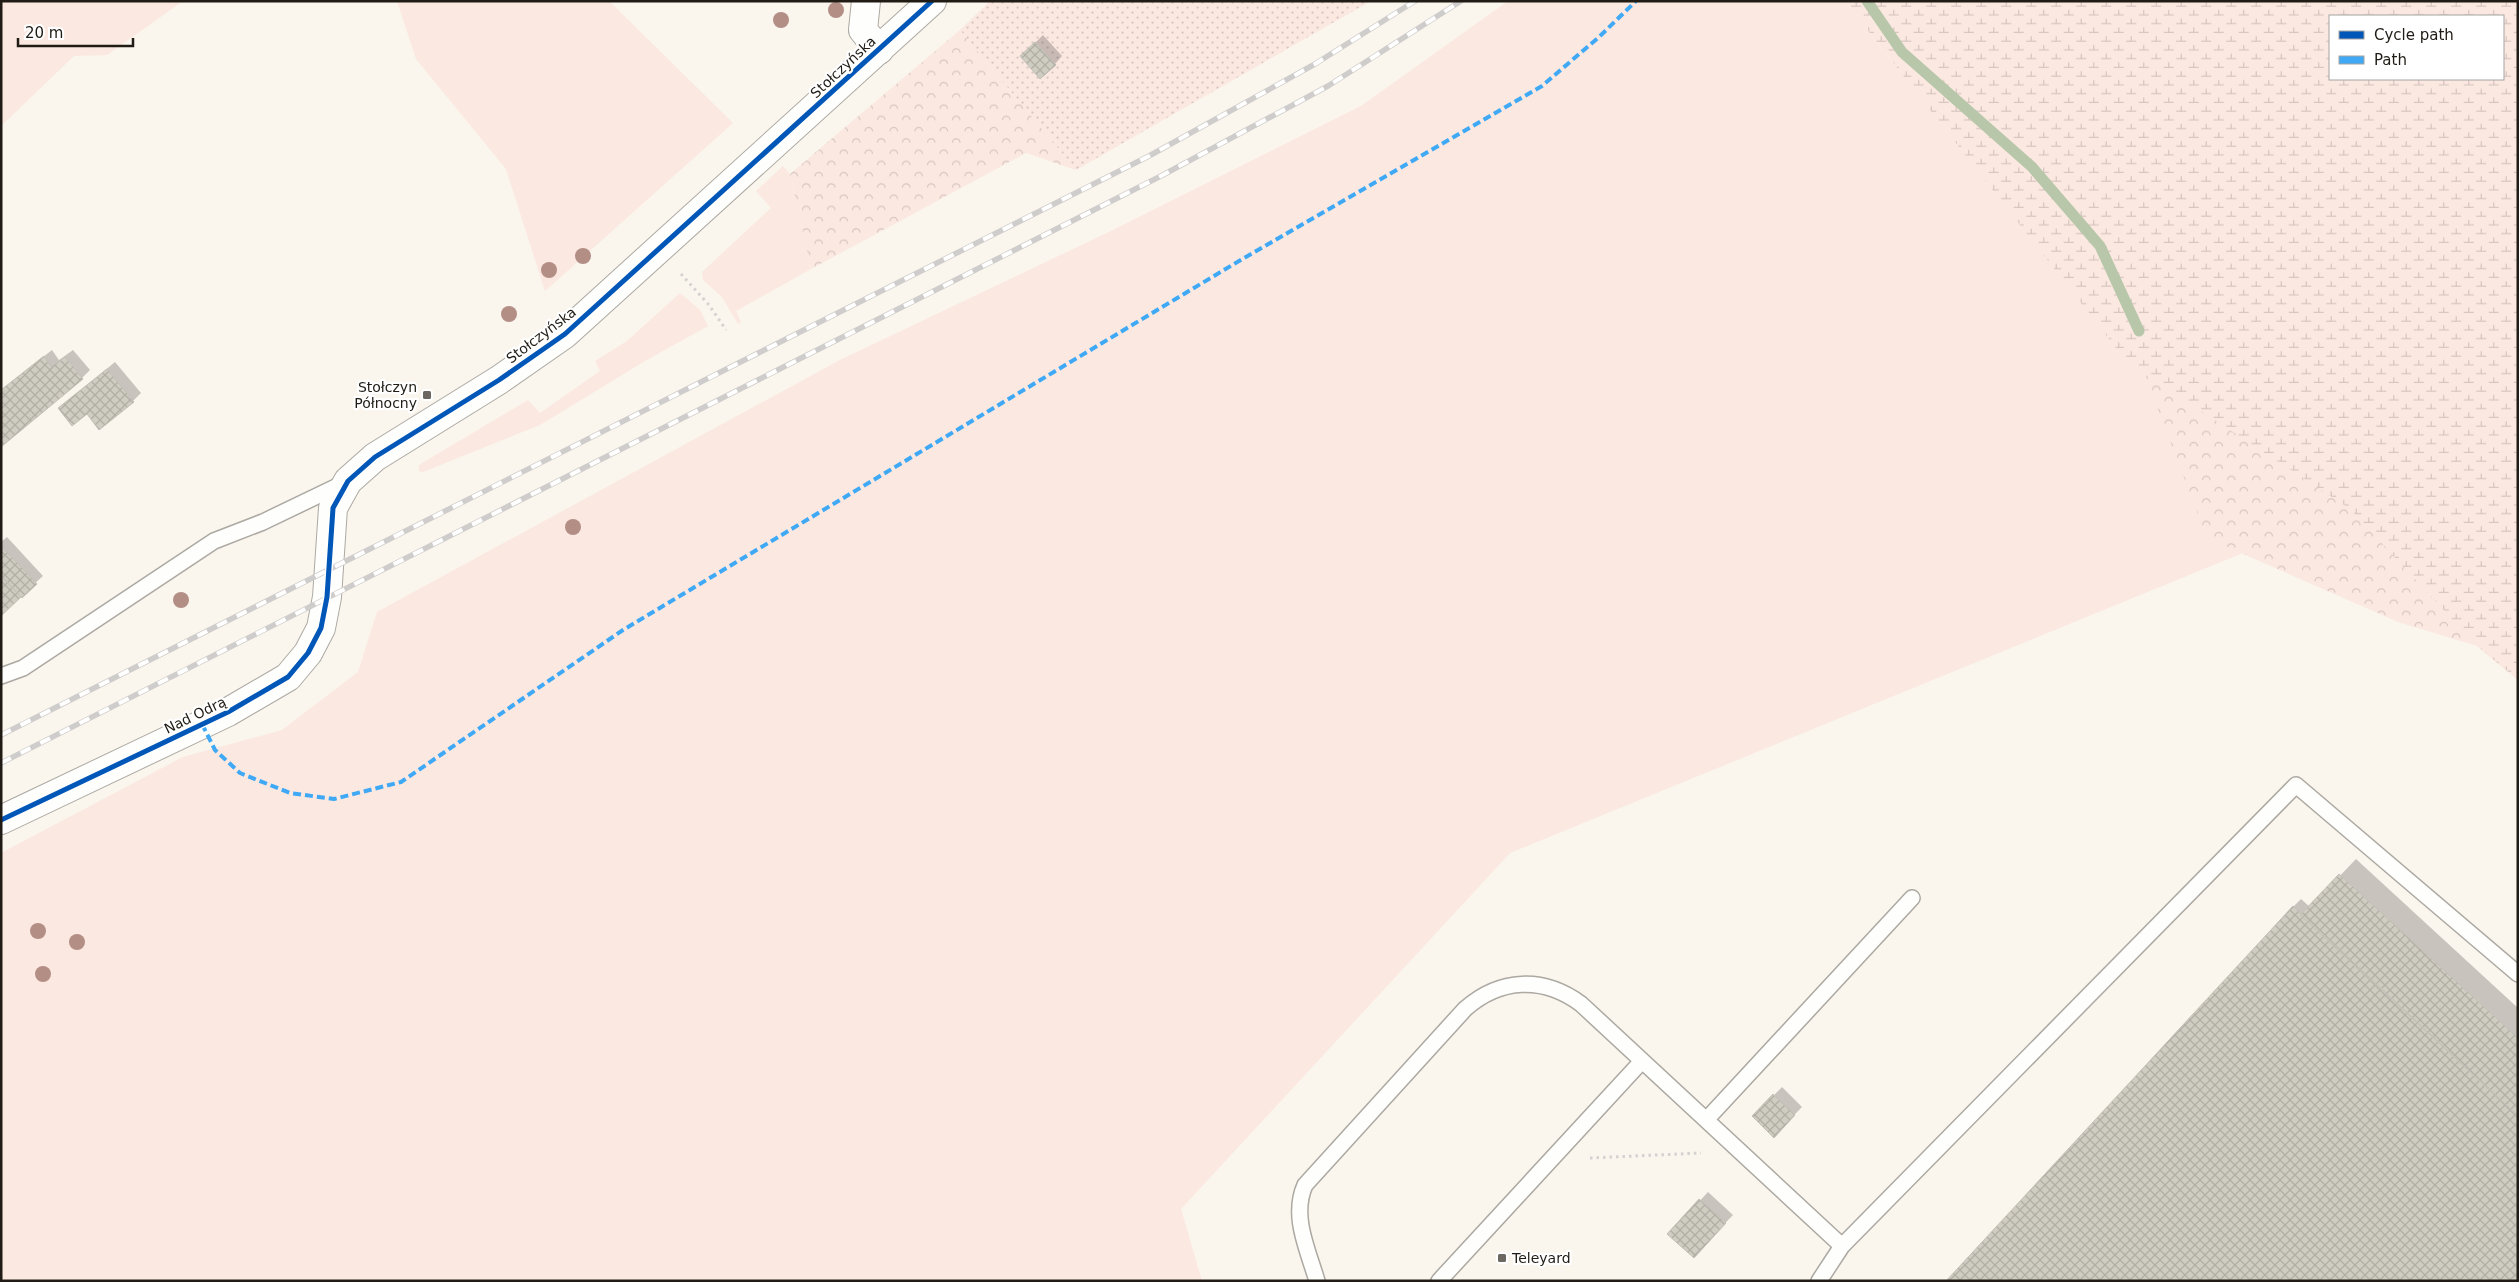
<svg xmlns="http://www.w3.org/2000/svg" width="2519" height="1282" font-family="'DejaVu Sans',sans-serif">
  <defs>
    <pattern id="forest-crowns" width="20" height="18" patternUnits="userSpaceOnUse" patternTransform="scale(1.25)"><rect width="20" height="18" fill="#fbe8e1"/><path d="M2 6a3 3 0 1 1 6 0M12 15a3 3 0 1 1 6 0" fill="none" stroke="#d7c6c0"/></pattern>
    <pattern id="wetland-marsh" width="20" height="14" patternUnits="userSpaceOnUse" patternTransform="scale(1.25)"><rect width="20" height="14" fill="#fbe8e1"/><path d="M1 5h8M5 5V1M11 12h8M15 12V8" fill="none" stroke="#d7c6c0"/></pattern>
    <pattern id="garden-dots" width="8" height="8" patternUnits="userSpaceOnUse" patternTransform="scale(1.25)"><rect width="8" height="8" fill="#fbe8e1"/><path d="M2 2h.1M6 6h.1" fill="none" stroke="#d7c6c0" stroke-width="1.8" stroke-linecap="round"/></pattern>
    <pattern id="building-cross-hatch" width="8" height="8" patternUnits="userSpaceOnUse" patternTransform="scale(1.25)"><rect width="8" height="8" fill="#cfcdc1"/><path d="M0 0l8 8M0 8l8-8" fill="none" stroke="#b1afa5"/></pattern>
  </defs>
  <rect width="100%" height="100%" fill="#faf5ed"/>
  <path fill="#fbe8e1" d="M1 1H183L107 55 74 56 1 126Z
    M397 1H609L733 123 545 291 506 169 416 59Z
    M1508 1H1845L1897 68 2350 509 1510 853 1181 1209 1202 1281H1V853L183 757 282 730 358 672 377 612 840 360 1111 231 1361 106Z
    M783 166 790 174 811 269 736 311 741 322 738 324 722 297 703 280 702 272 771 208 756 191Z
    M680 293 700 310 708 326 645 361 540 425 423 472 419 471V465L528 400 540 413 600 371 595 361 627 341Z"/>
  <path fill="url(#forest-crowns)" d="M960 30 1076 170 1026 153 811 269 790 174Z
    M2160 252 2518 680 2477 646 2398 622 2207 538 2146 378Z"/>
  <path fill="url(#wetland-marsh)" fill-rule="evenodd" d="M1845 1H2518V680L2477 646 2350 509 2127 362ZM2330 16H2503V79H2330Z"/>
  <path fill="url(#garden-dots)" d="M990 1H1371L1076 170 960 30Z"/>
  <path fill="#0003" d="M1043 35 1062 56 1055 64 1022 56Z
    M52 350 59 360 73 350 90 370 82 378 1 390Z
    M115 362 141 393 133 401 87 413 59 408Z
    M7 537 43 576 1 614V542Z
    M2356 859 2518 1008V1281L2293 907 2301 899 2310 907Z
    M1782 1087 1802 1107 1774 1136 1754 1116Z
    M1708 1192 1733 1215 1693 1256 1669 1234Z"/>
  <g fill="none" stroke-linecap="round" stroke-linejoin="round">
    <path stroke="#b8c7aa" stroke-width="11" d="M1867 1 1902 52 2032 167 2100 246 2139 331"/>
  </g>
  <path fill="url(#building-cross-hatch)" stroke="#c2c0b9" d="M1035 42 1056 65 1040 79 1020 56Z
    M44 356 51 367 65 357 83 379 1 447V390Z
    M107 369 134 402 99 430 87 414 72 426 58 408Z
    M1 546 37 584 22 598 1 575Z
    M1 576 21 597 1 616Z
    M2339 874 2518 1038V1116L2300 915Z
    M2293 906 2518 1116V1281H1946Z
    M1773 1094 1795 1115 1774 1138 1752 1116Z
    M1699 1199 1726 1223 1694 1258 1667 1234Z"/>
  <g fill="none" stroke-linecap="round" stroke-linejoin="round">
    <g stroke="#aca9a2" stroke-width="18">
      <path id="lane" d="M1 676 23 668 214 541 263 522 344 483
        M1707 1119 1912 898
        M1317 1281C1308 1250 1291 1216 1305 1185L1465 1009C1500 978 1543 976 1581 1004L1842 1246
        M1439 1281 1642 1061
        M1819 1281 1842 1246 2296 785 2518 974"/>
    </g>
    <g stroke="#aca9a2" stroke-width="30">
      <path id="street" d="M866 1 863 30 879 50"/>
    </g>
    <g stroke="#aca9a2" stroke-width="30">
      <path id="secondary" d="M1 820 228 712 288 677 308 653 321 628 327 597 333 508 348 481 375 457 499 380 565 334 932 1"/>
    </g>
    <path stroke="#d4d2d0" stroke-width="3" stroke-dasharray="2.5 4" stroke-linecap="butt" d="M681 274 709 305 726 330
      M1590 1158 1701 1153"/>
    <use href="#lane" stroke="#fefefc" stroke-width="15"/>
    <use href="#street" stroke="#fefefc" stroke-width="28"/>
    <use href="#secondary" stroke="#fefefc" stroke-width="28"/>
    <g stroke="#cfcdcb" stroke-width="5.5">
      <path id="rail" d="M1 735 1149 156 1315 64 1415 1
        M1 763 1161 176 1328 86 1461 1"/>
    </g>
    <use href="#rail" stroke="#fff" stroke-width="4" stroke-dasharray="11" stroke-linecap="butt"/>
    <path stroke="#3fa9f5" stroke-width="4" stroke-dasharray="8 4" stroke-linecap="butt" d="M202 724 215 750 240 773 290 793 334 799 401 782 623 630 1239 261 1542 86 1599 37 1636 1"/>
    <g stroke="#fff" stroke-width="8">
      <path id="cycleway" d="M1 820 228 712 288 677 308 653 321 628 327 597 333 508 348 481 375 457 499 380 565 334 932 1"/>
    </g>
    <use href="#cycleway" stroke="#0057b8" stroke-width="5"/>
  </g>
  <g fill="#b28e85">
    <circle cx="836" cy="10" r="8"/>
    <circle cx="781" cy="20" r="8"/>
    <circle cx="583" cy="256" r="8"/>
    <circle cx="549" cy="270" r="8"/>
    <circle cx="509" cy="314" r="8"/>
    <circle cx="573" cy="527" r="8"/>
    <circle cx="181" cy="600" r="8"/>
    <circle cx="38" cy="931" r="8"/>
    <circle cx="77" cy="942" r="8"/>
    <circle cx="43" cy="974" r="8"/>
  </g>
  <g fill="#6c6861" stroke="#fff" stroke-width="2">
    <rect x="422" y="390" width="10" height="10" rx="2.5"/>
    <rect x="1497" y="1253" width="10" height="10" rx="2.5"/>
  </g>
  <g text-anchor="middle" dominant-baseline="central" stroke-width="4.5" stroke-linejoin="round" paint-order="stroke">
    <g font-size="14" fill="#201c15" stroke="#fff">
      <text transform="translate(843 67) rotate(-43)">Stołczyńska</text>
      <text transform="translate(541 335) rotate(-37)">Stołczyńska</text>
      <text transform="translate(195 715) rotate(-26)">Nad Odrą</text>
    </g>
    <g font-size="14" fill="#201c15" stroke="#fff" text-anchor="end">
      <text x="417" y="387">Stołczyn<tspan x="417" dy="16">Północny</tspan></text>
      <text x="1512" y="1258" text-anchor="start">Teleyard</text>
    </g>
  </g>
  <rect width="2519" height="1282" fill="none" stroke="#201c15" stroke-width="5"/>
  <rect x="2329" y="15" width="175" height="65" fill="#ffffff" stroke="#a6a4a1"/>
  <rect x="2339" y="31" width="25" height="8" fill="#0057b8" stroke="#a6a4a1"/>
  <text x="2374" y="40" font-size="15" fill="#201c15">Cycle path</text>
  <rect x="2339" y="56" width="25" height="8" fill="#3fa9f5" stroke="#a6a4a1"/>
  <text x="2374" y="65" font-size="15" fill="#201c15">Path</text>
  <path d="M18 38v8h115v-8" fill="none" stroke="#201c15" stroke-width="2.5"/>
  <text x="25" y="38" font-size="15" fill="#201c15" stroke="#ffffff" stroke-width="4" paint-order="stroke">20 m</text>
</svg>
